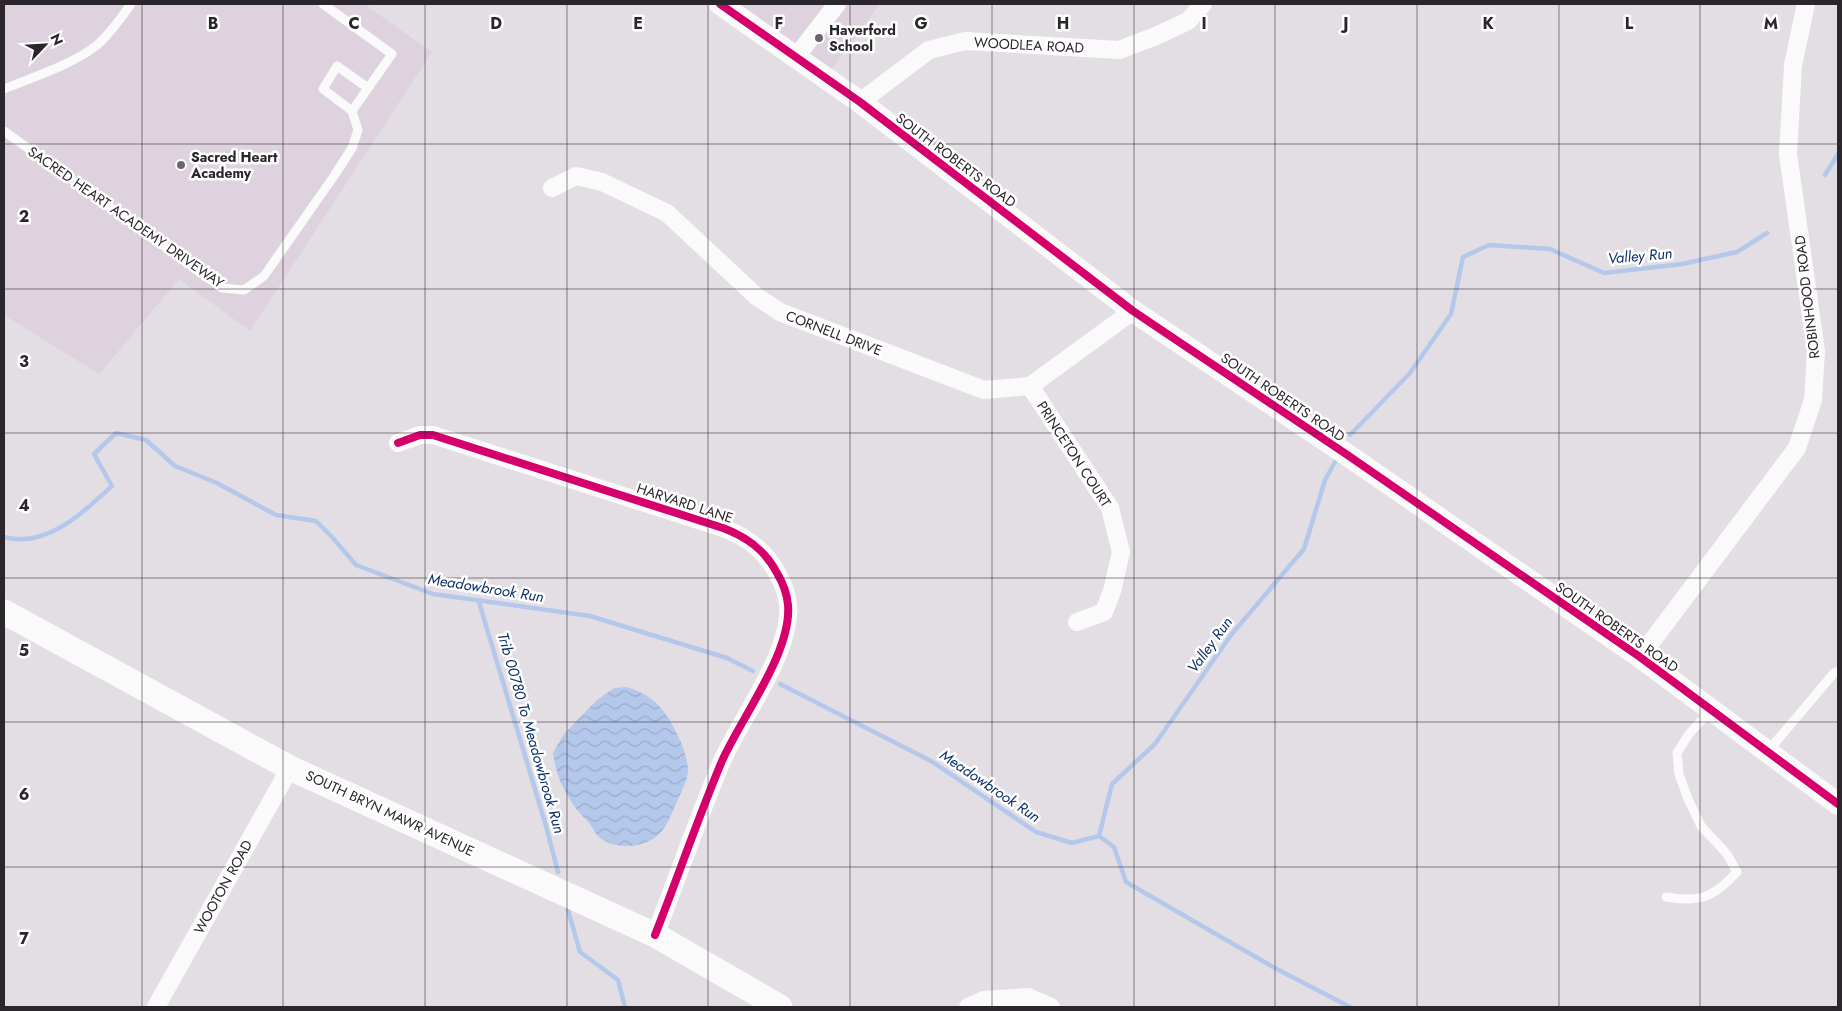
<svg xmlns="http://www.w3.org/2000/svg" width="1842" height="1011" font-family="Jost,sans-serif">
  <defs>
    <pattern id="water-waves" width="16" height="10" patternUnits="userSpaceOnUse" patternTransform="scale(1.25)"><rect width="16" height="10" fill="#b4c8eb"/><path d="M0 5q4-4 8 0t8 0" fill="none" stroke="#9bacca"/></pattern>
  </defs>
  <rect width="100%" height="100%" fill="#e3dee3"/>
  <path fill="#ddd2de" d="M4 4H364L432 52 250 331 179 279 99 374 4 315Z
    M735 4H880L830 72Z"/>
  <path fill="url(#water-waves)" d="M626 687C653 694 666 710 678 736 683 746 687 757 688 769 688 779 683 788 679 797 674 808 669 822 662 831 647 849 616 850 600 838 595 834 593 827 588 822 570 804 556 780 553 753L564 734 597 700 614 688Z"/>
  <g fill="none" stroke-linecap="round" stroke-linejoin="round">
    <path stroke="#b4c8eb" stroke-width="4.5" d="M1825 175 1838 154
      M1350 435 1410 373 1451 314 1463 257 1489 245 1550 249 1604 273 1682 264 1737 252 1767 233
      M4 537C46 549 84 512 112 486L94 454 116 433 146 440 175 466 217 483 276 515 316 521 332 537 356 565 433 594 590 616 727 658 753 671
      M479 602 546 826 558 872
      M780 684 931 761 1036 832 1072 843 1099 836 1114 847 1126 882 1273 967 1350 1007
      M1099 836 1112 784 1155 744 1231 635 1304 549 1325 480 1335 462
      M566 903 580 952 618 980 625 1007"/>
    <path stroke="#fbfafb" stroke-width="9" d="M323 4 392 54 352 111 323 89 337 66 368 88
      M4 89C33 77 71 65 96 46 110 34 121 18 131 4
      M4 131 222 288 244 290 264 276 334 176 352 148 358 130 352 111
      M1768 751 1834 673 1838 671
      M1666 897C1700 903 1714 897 1737 872L1727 854 1701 826 1688 799 1679 774 1677 753 1689 734 1711 710"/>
    <path stroke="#fbfafb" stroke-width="18" d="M796 57 837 4
      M860 102 929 50 965 41 1119 50 1156 36 1188 21 1203 4
      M552 188 576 176 602 182 667 213 756 296 780 312 984 390 1030 386 1133 311
      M1030 386 1110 508 1121 552 1112 591 1104 612 1077 622
      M398 443 420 435H433L723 528C747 537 765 550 777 573 783 583 787 594 788 605 792 652 741 718 722 761 698 818 678 877 655 935
      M1640 657 1797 448 1813 400 1816 351 1788 154 1793 65 1806 4
      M156 1007 290 768
      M968 1007 984 1000 1028 997 1051 1007"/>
    <path stroke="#fbfafb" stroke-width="22" d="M720 4 860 102 1133 311 1346 454 1640 657 1838 804"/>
    <path stroke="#fbfafb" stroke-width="25" d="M4 612 290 768 655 935 780 1007"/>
    <g stroke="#fff" stroke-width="11">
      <path id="cycleway" d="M720 4 860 102 1133 311 1346 454 1640 657 1838 804
        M398 443 420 435H433L723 528C747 537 765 550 777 573 783 583 787 594 788 605 792 652 741 718 722 761 698 818 678 877 655 935"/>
    </g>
    <use href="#cycleway" stroke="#d6006c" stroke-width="8"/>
  </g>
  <path fill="none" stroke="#2a262b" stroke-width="1" stroke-opacity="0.55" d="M142 4V1007M283 4V1007M425 4V1007M567 4V1007M708 4V1007M850 4V1007M992 4V1007M1134 4V1007M1275 4V1007M1417 4V1007M1559 4V1007M1700 4V1007M4 144H1838M4 289H1838M4 433H1838M4 578H1838M4 722H1838M4 867H1838"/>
  <g fill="#6b666b" stroke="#fff" stroke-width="2">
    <circle cx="819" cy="38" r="5"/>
    <circle cx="181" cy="165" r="5"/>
  </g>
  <g text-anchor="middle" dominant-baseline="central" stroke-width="5" stroke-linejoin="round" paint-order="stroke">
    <g font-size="14" font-weight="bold" fill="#2a262b" stroke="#fff" text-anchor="start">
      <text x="829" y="30">Haverford<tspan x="829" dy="16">School</tspan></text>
      <text x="191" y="157">Sacred Heart<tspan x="191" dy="16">Academy</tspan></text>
    </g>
    <g font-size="14" fill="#2a262b" stroke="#fff">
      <text transform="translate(1029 45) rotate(3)">WOODLEA ROAD</text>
      <text transform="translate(956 160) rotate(37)">SOUTH ROBERTS ROAD</text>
      <text transform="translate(126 217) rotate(35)">SACRED HEART ACADEMY DRIVEWAY</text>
      <text transform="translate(1807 297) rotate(-97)">ROBINHOOD ROAD</text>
      <text transform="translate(834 333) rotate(21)">CORNELL DRIVE</text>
      <text transform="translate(1283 397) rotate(34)">SOUTH ROBERTS ROAD</text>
      <text transform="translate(1074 454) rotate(57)">PRINCETON COURT</text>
      <text transform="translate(685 503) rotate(18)">HARVARD LANE</text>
      <text transform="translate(1617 627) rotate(35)">SOUTH ROBERTS ROAD</text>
      <text transform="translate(390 813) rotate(25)">SOUTH BRYN MAWR AVENUE</text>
      <text transform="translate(223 887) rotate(-61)">WOOTON ROAD</text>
    </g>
    <g font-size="15" font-style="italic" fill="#0d316a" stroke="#fff">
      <text transform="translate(1640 256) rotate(-5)">Valley Run</text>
      <text transform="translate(486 588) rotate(9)">Meadowbrook Run</text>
      <text transform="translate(1210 645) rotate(-54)">Valley Run</text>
      <text transform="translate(531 733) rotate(74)">Trib 00780 To Meadowbrook Run</text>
      <text transform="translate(990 786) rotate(34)">Meadowbrook Run</text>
    </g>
  </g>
  <g font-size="16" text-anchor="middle" font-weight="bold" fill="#2a262b" stroke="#fff" stroke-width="5" stroke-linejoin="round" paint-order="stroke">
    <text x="213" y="29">B</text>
    <text x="354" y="29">C</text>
    <text x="496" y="29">D</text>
    <text x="638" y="29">E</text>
    <text x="779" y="29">F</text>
    <text x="921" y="29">G</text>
    <text x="1063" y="29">H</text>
    <text x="1204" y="29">I</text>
    <text x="1346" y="29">J</text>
    <text x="1488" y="29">K</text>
    <text x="1629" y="29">L</text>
    <text x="1771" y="29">M</text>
    <text x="24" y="222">2</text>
    <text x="24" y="367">3</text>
    <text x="24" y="511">4</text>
    <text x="24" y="656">5</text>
    <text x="24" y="800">6</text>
    <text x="24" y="944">7</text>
  </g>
  <rect width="1842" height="1011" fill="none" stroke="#2a262b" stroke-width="10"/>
  <g transform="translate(45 45) rotate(65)" stroke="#ffffff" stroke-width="4" paint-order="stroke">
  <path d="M0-4L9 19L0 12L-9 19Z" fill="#2a262b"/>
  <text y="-8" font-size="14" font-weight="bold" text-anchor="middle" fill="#2a262b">N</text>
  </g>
</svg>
